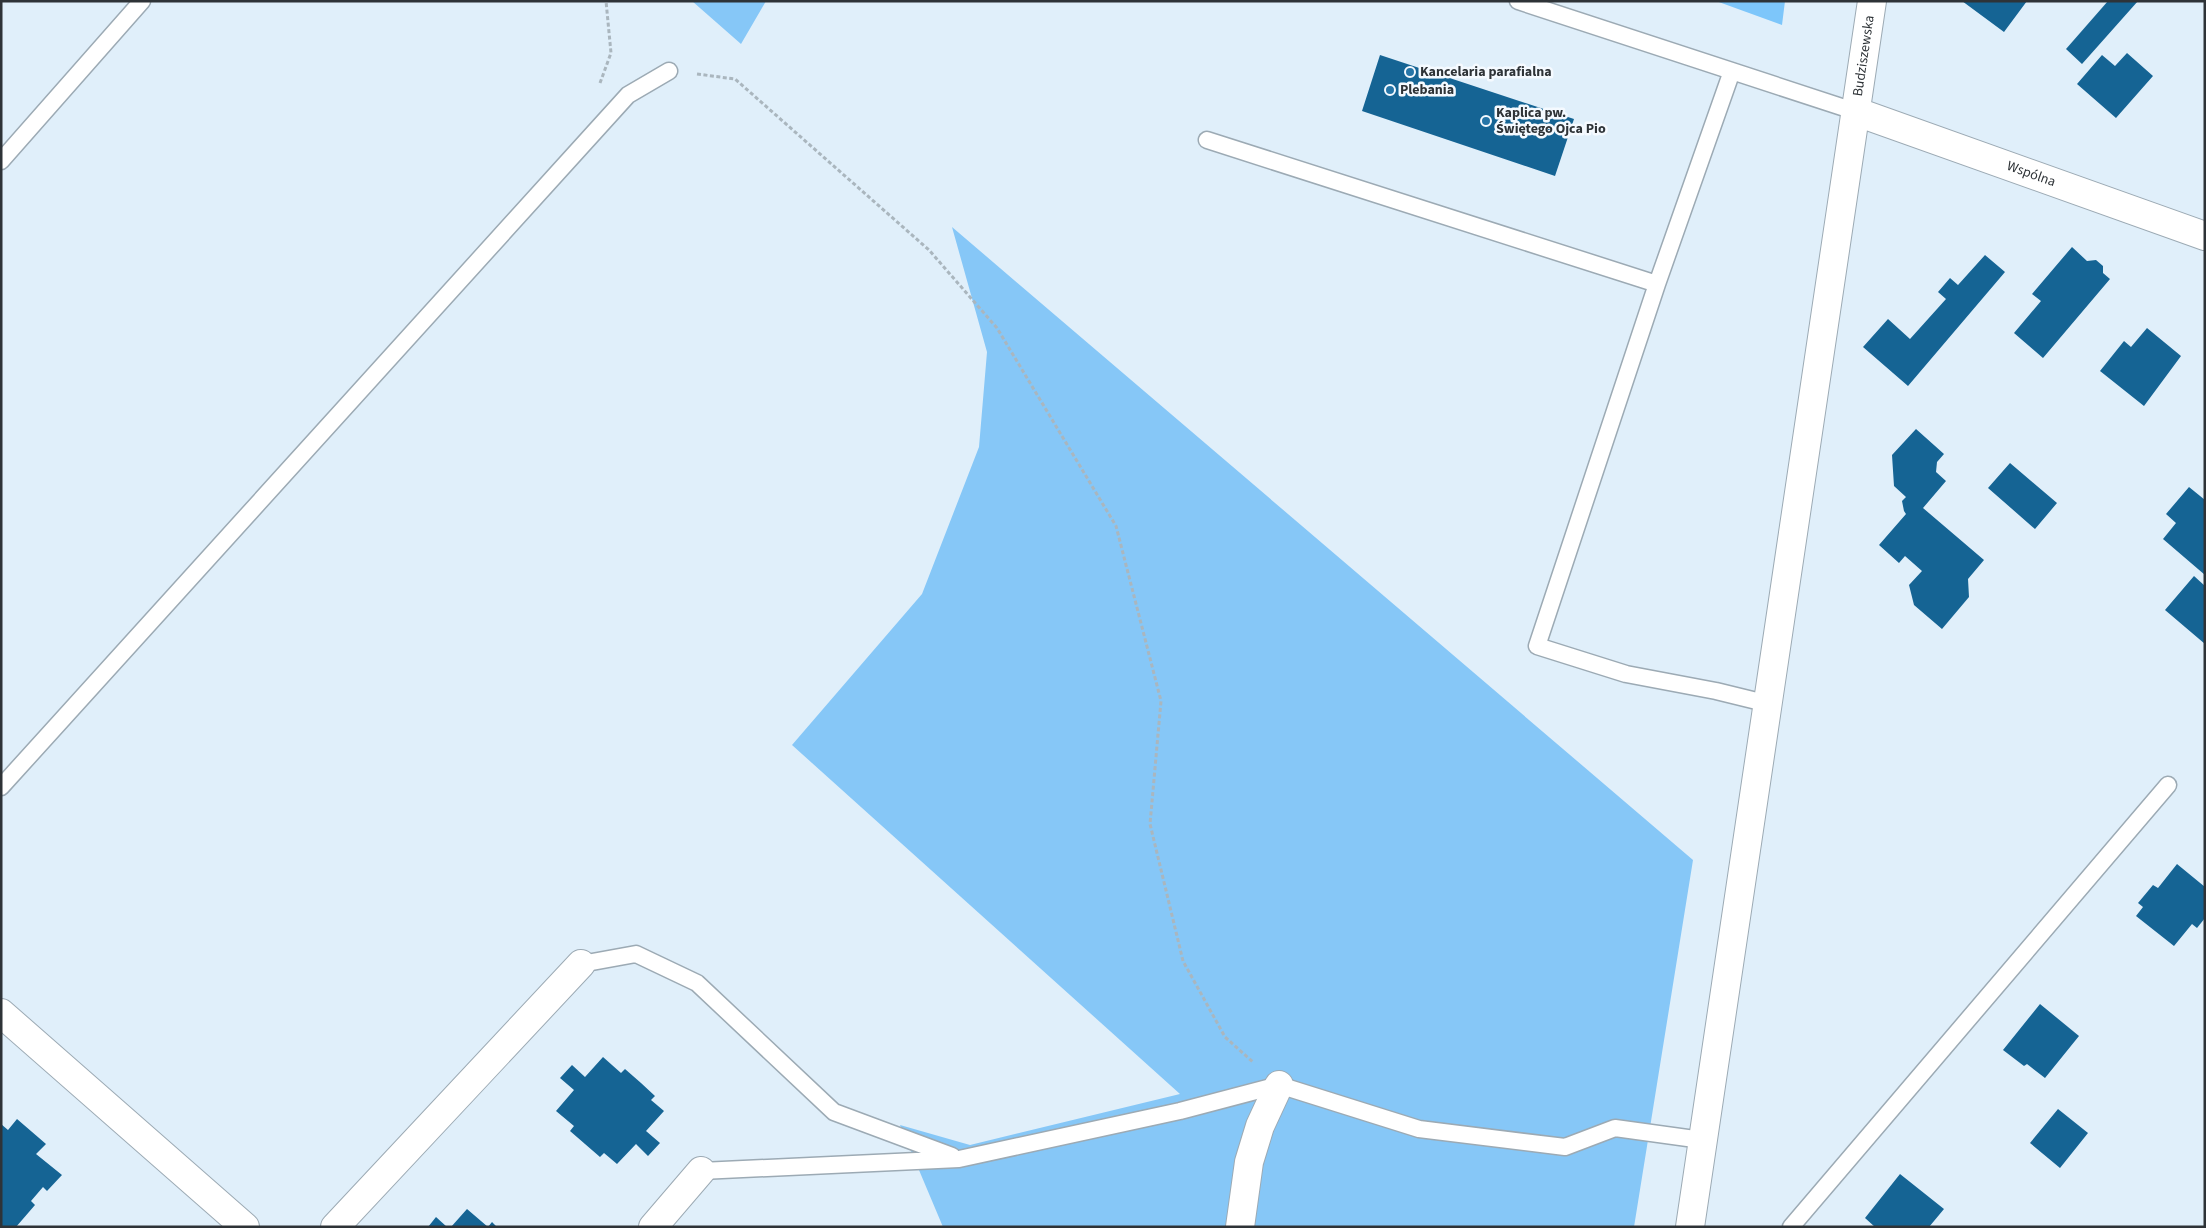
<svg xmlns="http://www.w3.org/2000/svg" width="2206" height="1228" font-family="'Source Sans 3',sans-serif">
  <rect width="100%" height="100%" fill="#e0effa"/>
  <path fill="#86c7f7" d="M692 1H766L741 44Z
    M952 227 1693 860 1634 1227H943L900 1125 970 1145 1180 1094 792 745 922 594 979 447 987 352Z"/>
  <path fill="#7dc6fa" d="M1716 1H1785L1782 25Z"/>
  <path fill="#156494" d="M1962 1H2027L2004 32Z
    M2108 1H2138L2082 64 2066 49Z
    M2127 53 2153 76 2116 118 2077 84 2102 55 2115 66Z
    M1380 55 1574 119 1555 176 1362 111Z
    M2072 247 2087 261 2096 260 2103 266V273L2110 279 2043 358 2014 333 2041 301 2032 294Z
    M1985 255 2005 272 1908 386 1863 347 1888 319 1910 339 1946 299 1938 292 1950 278 1958 285Z
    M2147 328 2181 356 2144 406 2100 371 2124 341 2131 347Z
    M1916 429 1944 454 1937 462 1936 472 1946 481 1923 508 1984 560 1968 579 1969 597 1942 629 1914 605 1909 585 1922 571 1905 556 1899 563 1879 545 1906 514 1904 511 1902 501 1906 497 1894 486 1892 455Z
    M2010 463 2057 503 2035 529 1988 488Z
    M2189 487 2205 500V575L2163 539 2176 523 2166 514Z
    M2194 576 2205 586V644L2165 610Z
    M2177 864 2205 887V918L2197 928 2192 924 2174 946 2136 916 2143 907 2138 903 2153 885 2158 888Z
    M2040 1004 2079 1036 2045 1078 2027 1064 2024 1066 2003 1050Z
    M603 1057 621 1073 625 1069 641 1083 655 1096 651 1100 664 1111 646 1131 660 1143 648 1156 636 1144 617 1164 604 1153 600 1157 570 1131 574 1126 556 1111 574 1090 560 1078 572 1065 585 1077Z
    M2058 1109 2088 1133 2060 1168 2030 1143Z
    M17 1119 46 1144 36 1154 62 1175 47 1191 43 1187 31 1201 35 1205 16 1227H2L1 1124 8 1130Z
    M1900 1174 1944 1209 1929 1227H1875L1865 1218Z
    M467 1209 488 1227 492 1222 497 1227H451Z
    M436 1217 447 1227H428Z"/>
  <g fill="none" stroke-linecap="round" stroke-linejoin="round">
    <g stroke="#9caab4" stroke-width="19">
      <path id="lane" d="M1518 1 1857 112
        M1732 71 1657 284 1537 646 1626 674 1716 691 1769 704
        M1207 140 1657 284
        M1 161 142 1
        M1 787 628 95 669 71
        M581 964 636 954 697 983 834 1112 952 1156
        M701 1171 959 1159 1180 1111 1279 1085 1419 1129 1565 1147 1615 1128 1702 1140
        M1791 1227 2168 785"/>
    </g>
    <g stroke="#9caab4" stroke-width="30">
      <g id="street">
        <path id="s1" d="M1857 112 2205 236"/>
        <path d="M1 1013 245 1227"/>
        <path d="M335 1227 581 964"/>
        <path d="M653 1227 701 1171"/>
        <path d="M1240 1227 1249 1162 1260 1126 1279 1085"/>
      </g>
    </g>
    <g stroke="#9caab4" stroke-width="30">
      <g id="secondary">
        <path id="s2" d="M1690 1227 1872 1"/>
      </g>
    </g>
    <path stroke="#aab6be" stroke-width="3" stroke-dasharray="4 2.5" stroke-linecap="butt" d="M697 74 735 79 929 250 997 328 1116 526 1161 701 1150 824 1183 961 1225 1037 1254 1063
      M600 83 611 53 606 1"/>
    <use href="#lane" stroke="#fff" stroke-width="16"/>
    <use href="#street" stroke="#fff" stroke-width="28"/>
    <use href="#secondary" stroke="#fff" stroke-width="28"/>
  </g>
  <g fill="#2675a7" stroke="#f5faff" stroke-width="2">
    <circle cx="1410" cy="72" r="5"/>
    <circle cx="1390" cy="90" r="5"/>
    <circle cx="1486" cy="121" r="5"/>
  </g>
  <g text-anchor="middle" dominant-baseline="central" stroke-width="5" stroke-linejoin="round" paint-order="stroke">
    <g font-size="14" fill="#2e3337" stroke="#f5faff">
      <text stroke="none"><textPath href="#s2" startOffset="1184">Budziszewska</textPath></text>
      <text stroke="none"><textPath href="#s1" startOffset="185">Wspólna</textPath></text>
    </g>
    <g font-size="14" font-weight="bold" fill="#2e3337" stroke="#f5faff" text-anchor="start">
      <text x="1420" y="72">Kancelaria parafialna</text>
      <text x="1400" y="90">Plebania</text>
      <text x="1496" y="113">Kaplica pw.<tspan x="1496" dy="16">Świętego Ojca Pio</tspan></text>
    </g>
  </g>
  <rect width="2206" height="1228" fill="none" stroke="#2e3337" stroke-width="5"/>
</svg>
